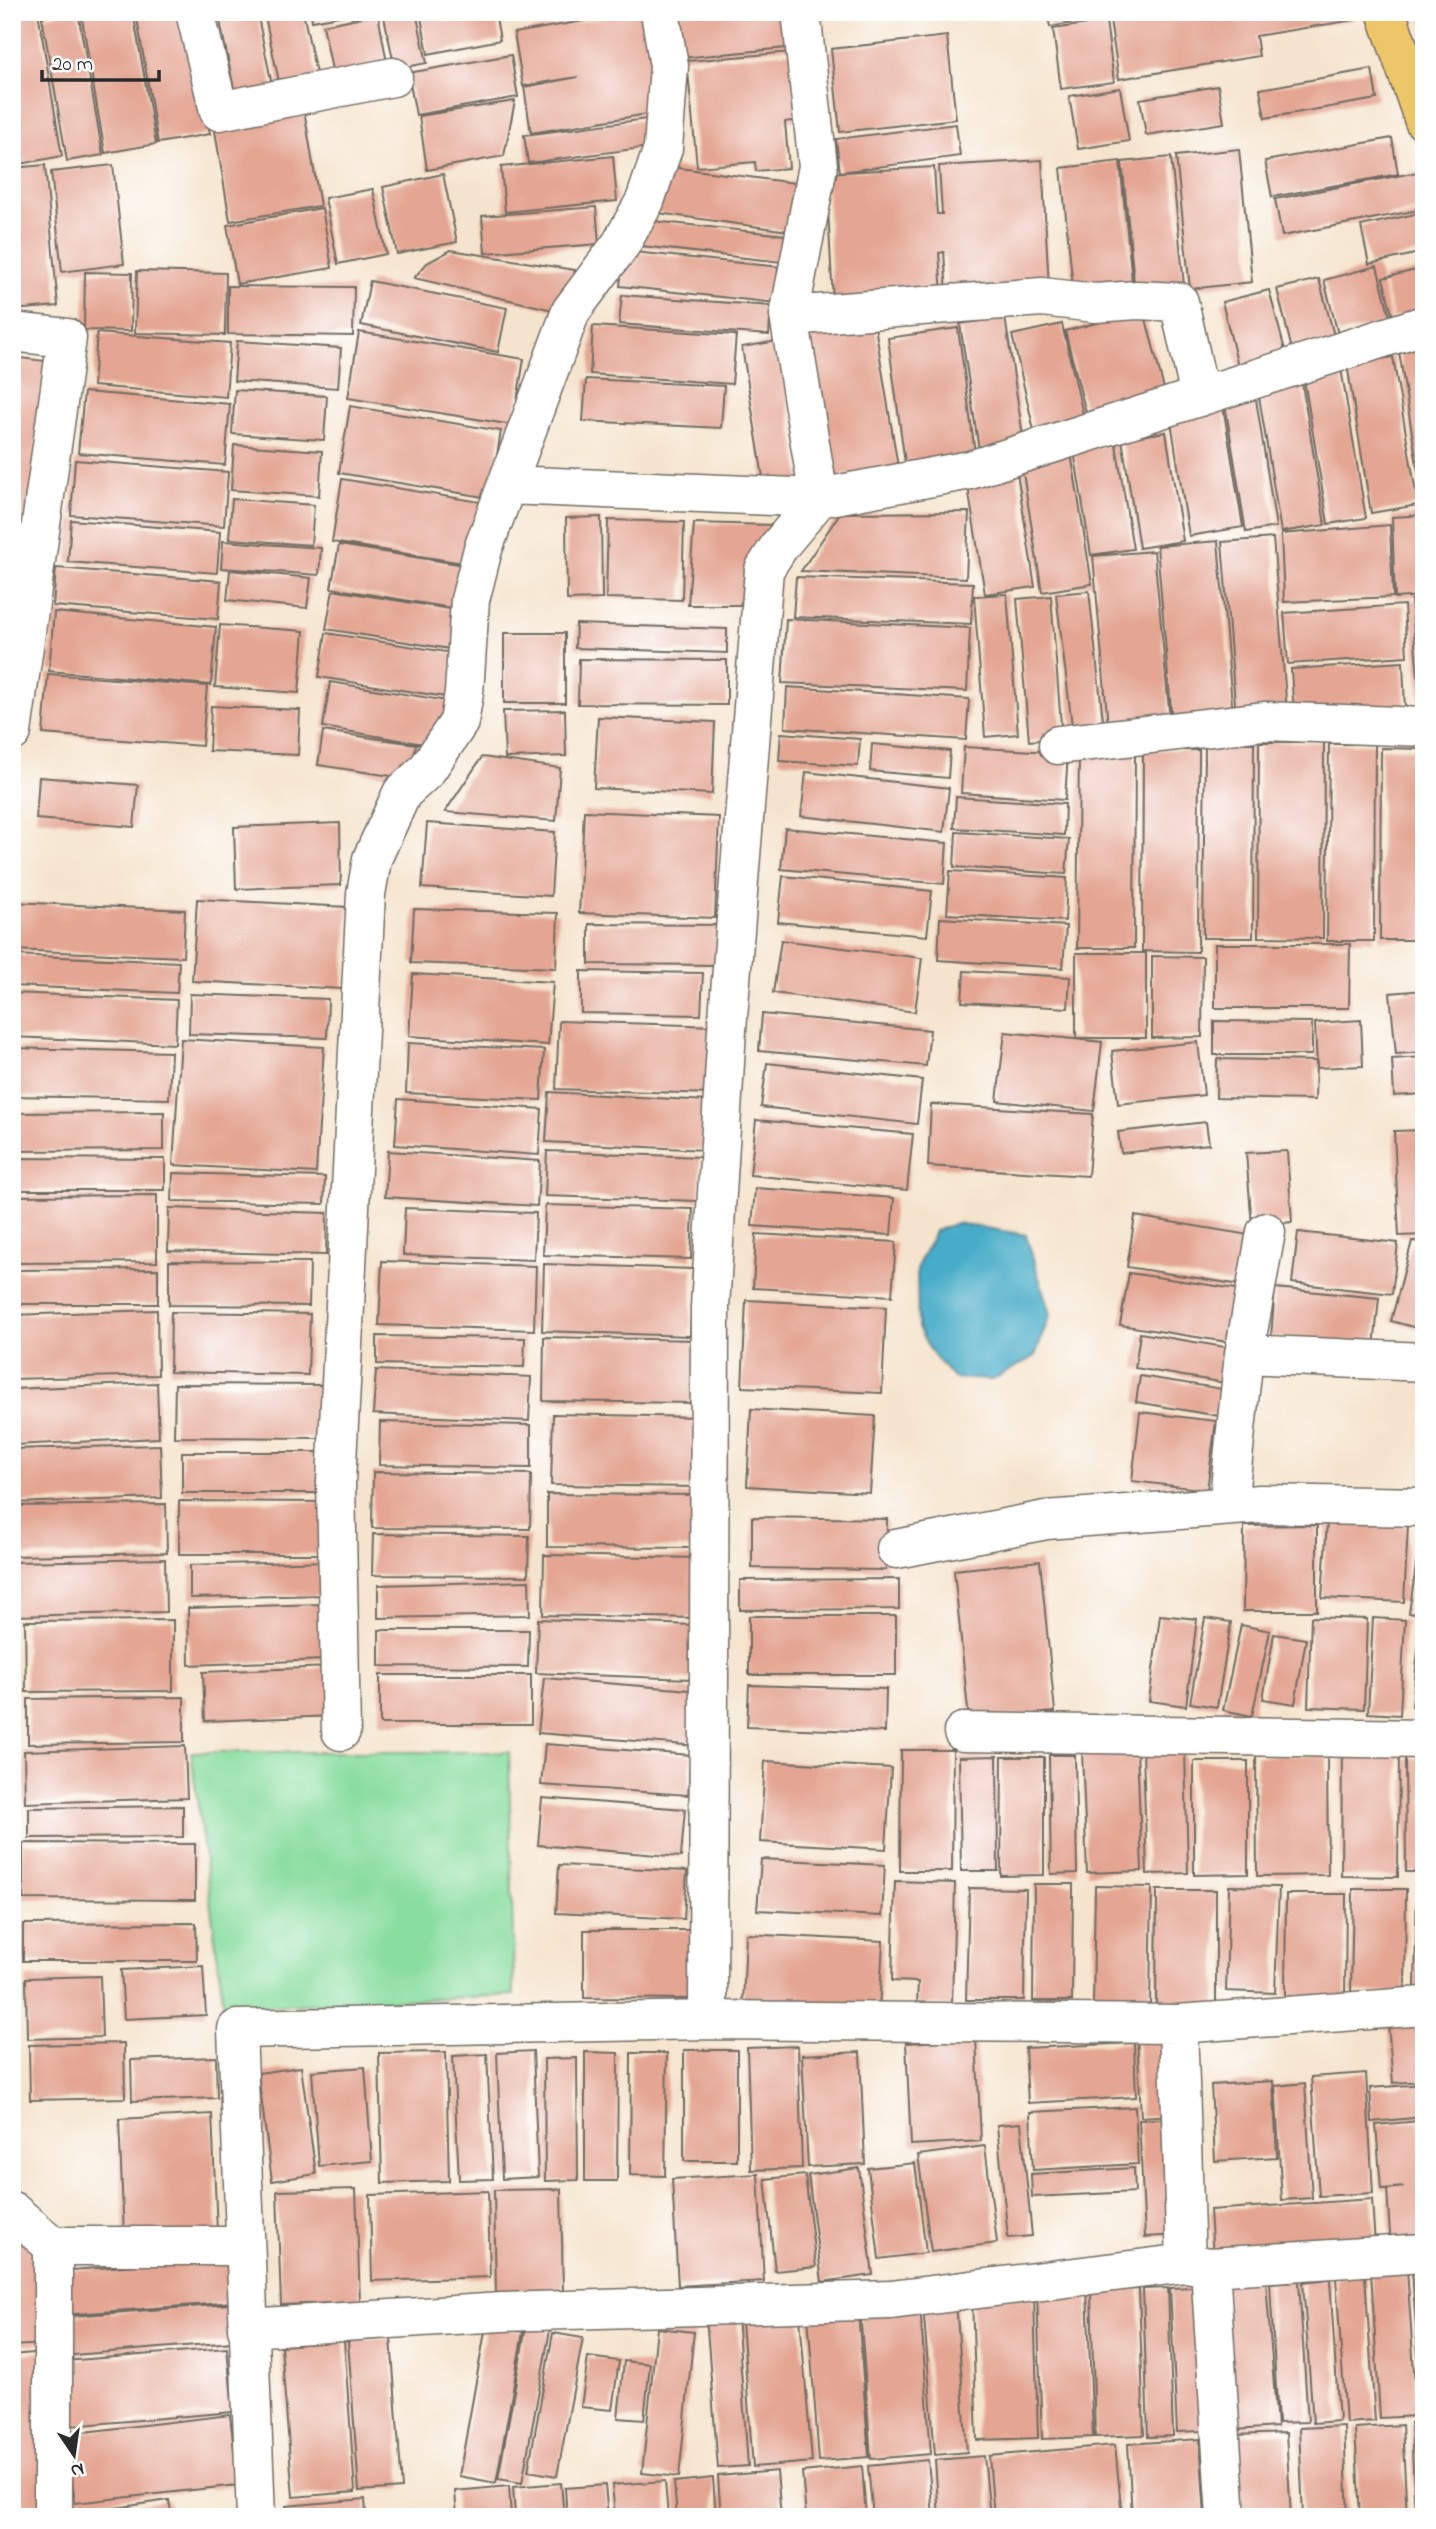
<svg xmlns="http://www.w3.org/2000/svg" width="1436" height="2529" font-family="'Indie Flower',sans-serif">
  <rect width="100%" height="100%" fill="#fff"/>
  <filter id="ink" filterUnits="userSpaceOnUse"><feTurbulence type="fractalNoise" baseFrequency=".0143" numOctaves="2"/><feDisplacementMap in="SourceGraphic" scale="14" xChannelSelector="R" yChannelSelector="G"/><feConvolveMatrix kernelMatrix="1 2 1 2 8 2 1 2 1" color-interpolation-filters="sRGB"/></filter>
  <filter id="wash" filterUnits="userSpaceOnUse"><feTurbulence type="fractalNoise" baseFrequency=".00686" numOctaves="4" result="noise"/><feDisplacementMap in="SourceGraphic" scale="28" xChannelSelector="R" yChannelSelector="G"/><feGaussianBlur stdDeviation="1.57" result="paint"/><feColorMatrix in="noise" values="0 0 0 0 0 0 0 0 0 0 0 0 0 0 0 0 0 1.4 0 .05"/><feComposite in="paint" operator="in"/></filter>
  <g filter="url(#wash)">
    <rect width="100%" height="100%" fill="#f5e4cd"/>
    <path fill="#88dd9f" stroke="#5a8465" stroke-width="2" d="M191 1752H509L514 1995 224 2008Z"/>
    <path fill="#47acc7" stroke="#396c79" stroke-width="2" d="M956 1223 1026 1235 1050 1314 1035 1356 992 1380 953 1378 931 1352 918 1328 917 1267 935 1231Z"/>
    <g id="blocks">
      <path fill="#e4a693" d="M12 12H38L62 156 15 165Z
        M70 12H78L103 155 67 161 42 17Z
        M133 12 156 144 105 153 81 13Z
        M136 12H189L210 134 158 143Z
        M218 12H257L273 90 236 98Z
        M264 12H303L318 83 281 91Z
        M311 12H350V14L312 21Z
        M383 12H416L427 63 395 69Z
        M420 12H495L500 40 428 54Z
        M507 12H534V14L508 18Z
        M635 12H654L660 112 531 133 524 87 578 77 523 86 514 33Z
        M677 12H793L797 47 681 58Z
        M1047 12H1120L1121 14 1050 27Z
        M1156 12H1353L1354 20 1256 36 1259 56 1119 79 1110 20Z
        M378 14 389 74 335 85 323 25Z
        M1106 21 1114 82 1061 89 1053 29Z
        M947 36 956 119 840 132 831 49Z
        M791 52 797 120 785 122 789 168 756 171 755 162 697 167 687 61Z
        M511 55 518 97 416 115 408 73Z
        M1372 69 1377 99 1265 118 1260 89Z
        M1218 86 1224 123 1146 135 1140 99Z
        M1120 88 1129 141 1078 149 1069 96Z
        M515 101 504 156 427 170 419 116Z
        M304 110 320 206 230 221 214 125Z
        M654 118 657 146 528 163 524 135Z
        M956 124 960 156 840 172 836 139Z
        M1392 138 1398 174 1272 197 1265 161Z
        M1239 149 1252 282 1190 289 1176 156Z
        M613 156 617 201 505 212 501 167Z
        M1171 157 1184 285 1135 291 1122 162Z
        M1042 160 1049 287 947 293 944 252 939 253 942 294 833 301 826 173 934 167 937 214H942L939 166Z
        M1120 161 1133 291 1074 297 1061 168Z
        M45 165 58 306 12 310V168Z
        M113 165 124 264 62 272 51 172Z
        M664 166 803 184 796 232 657 213Z
        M1418 172 1424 209 1282 236 1275 199Z
        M443 174 457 242 397 254 383 187Z
        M373 189 386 254 338 264 325 198Z
        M596 207 599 244 485 253 482 216Z
        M322 208 332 268 237 284 227 225Z
        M1424 212V252L1369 264 1361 226Z
        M644 220 794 236 790 263 642 246Z
        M451 250 575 270 566 313 414 278 427 263Z
        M624 251 790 268 786 304 620 286Z
        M1377 266 1391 321 1338 334 1324 280Z
        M1424 268V310L1393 318 1383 278Z
        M137 271 226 273 225 335 135 333Z
        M85 272 132 273 131 331 84 330Z
        M1319 279 1336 343 1293 354 1277 289Z
        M370 281 507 308 498 352 361 325Z
        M228 286 354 287 353 336 228 334Z
        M1269 290 1287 358 1239 370 1222 302Z
        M622 295 771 306 769 335 619 324Z
        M1144 311 1166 397 1087 417 1065 331Z
        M873 314 898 467 823 479 799 326Z
        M1005 317 1024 443 979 450 960 324Z
        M1062 324 1086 427 1036 439 1012 335Z
        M593 326 736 335 732 384 590 374Z
        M958 328 975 453 905 463 888 338Z
        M359 332 524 359 513 425 348 398Z
        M97 333 230 343 226 397 93 386Z
        M237 341 341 348 338 388 234 381Z
        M778 341 801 484 765 490 742 347Z
        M1424 347V496H1422L1399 351Z
        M12 357 45 361 27 530 12 528Z
        M1393 357 1418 505 1371 513 1347 364Z
        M1341 368 1366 518 1328 524 1303 374Z
        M1301 377 1325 525 1281 532 1257 384Z
        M586 379 724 386 721 428 583 421Z
        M235 390 327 396 324 440 232 434Z
        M84 392 230 404 225 465 78 453Z
        M1256 399 1276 527 1246 532 1225 404Z
        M350 406 501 431 490 498 339 473Z
        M1223 406 1243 527 1189 536 1170 415Z
        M1166 432 1183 541 1139 548 1122 439Z
        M1116 444 1133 549 1091 555 1074 451Z
        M234 445 322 451 319 496 231 490Z
        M1071 453 1092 584 1042 592 1021 460Z
        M75 460 228 472 224 526 71 515Z
        M1017 473 1035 587 985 594 967 481Z
        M342 479 486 503 476 565 332 542Z
        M232 499 314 505 311 545 229 539Z
        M969 512 966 578 801 571 840 513Z
        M1424 515V596L1395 598 1392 517Z
        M601 517 602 599 567 600 566 518Z
        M71 520 220 532 217 573 68 562Z
        M608 520 684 522 682 600 606 598Z
        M694 523 777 525 740 605H688Z
        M1390 525 1393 597 1284 602 1281 534Z
        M1273 538 1287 712 1236 716 1222 542Z
        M223 541 321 548 319 575 221 568Z
        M1218 541 1233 716 1172 722 1157 546Z
        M339 545 471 566 464 610 331 588Z
        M1154 551 1170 720 1108 726 1093 556Z
        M56 568 221 581 218 619 53 606Z
        M230 570 311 578 307 608 227 600Z
        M796 577 973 583 971 624 793 617Z
        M333 590 462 611 456 650 326 629Z
        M1089 591 1104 730 1073 734 1056 594Z
        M1007 594 1018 734 985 737 974 596Z
        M1051 596 1062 738 1029 741 1017 599Z
        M1424 599V720H1422L1411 600Z
        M1404 605 1407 656 1288 664 1284 613Z
        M54 612 216 627 211 685 49 671Z
        M786 619 970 628 967 691 782 683Z
        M576 624 727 629V653L575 648Z
        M220 625 304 631 299 693 215 687Z
        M326 633 459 654 452 698 319 677Z
        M504 633H565V703H504Z
        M579 659 727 660V705L578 704Z
        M1403 662 1405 709 1294 716 1291 669Z
        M48 674 207 686 202 746 43 734Z
        M330 682 448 701 441 747 323 727Z
        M787 687 969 699 966 740 785 728Z
        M211 706 300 710 298 755 209 751Z
        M565 710 566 756 505 758 503 711Z
        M598 717 715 722 712 794 594 788Z
        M323 731 416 744 411 779 318 765Z
        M781 733 860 739 858 766 779 761Z
        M1259 742H1324L1323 938 1258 937Z
        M1205 743H1254L1253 938H1203Z
        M872 744 950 751 948 778 870 771Z
        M1329 744H1375L1374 941H1327Z
        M964 747 1068 753 1065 800 961 793Z
        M1381 748 1424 749V940H1380Z
        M1079 750H1135L1134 948H1077Z
        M1143 750H1199L1198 952 1142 951Z
        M482 757 560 768 556 821 445 812Z
        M806 772 949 788 944 832 801 816Z
        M39 777 138 785 134 827 36 819Z
        M956 797 1065 804 1064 835 954 828Z
        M584 811 719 817 715 918 579 913Z
        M340 823 341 885 236 889 234 827Z
        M427 823 555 832 551 896 422 888Z
        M785 828 947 843 944 884 781 869Z
        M956 832 1069 839 1066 874 954 867Z
        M950 871 1067 878 1065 921 947 914Z
        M783 876 932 891 927 936 778 922Z
        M197 899 348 907 343 989 192 981Z
        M12 902 185 910 183 957 12 950Z
        M414 909 558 913 556 968 411 963Z
        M940 918 1066 926 1063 968 938 960Z
        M589 924 724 925V965L589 964Z
        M781 940 922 958 915 1012 773 993Z
        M1215 944H1350L1349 1008H1215Z
        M1076 953H1146V1038H1076Z
        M12 955 179 962 177 993 12 986Z
        M1152 956 1203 957 1202 1037 1152 1038Z
        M581 971 703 973 701 1015 581 1013Z
        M964 971 1070 977 1068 1008 962 1002Z
        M413 974 553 982 548 1045 409 1036Z
        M1424 990V1052L1396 1054 1390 993Z
        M12 993 177 1000 175 1044 12 1037Z
        M190 994 328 999 327 1038 189 1034Z
        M762 1014 930 1030 926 1066 759 1051Z
        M1361 1020 1363 1066 1317 1068 1315 1023Z
        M559 1021 717 1026 714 1094 556 1089Z
        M1214 1021 1312 1022V1055H1214Z
        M1005 1032 1102 1042 1094 1111 997 1101Z
        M181 1039 324 1047 316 1173 173 1165Z
        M1198 1042 1204 1095 1118 1104 1112 1051Z
        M408 1043 544 1050 541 1100 406 1093Z
        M12 1048 171 1052 169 1099 12 1096Z
        M1424 1057V1094L1394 1096 1392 1059Z
        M1217 1059 1316 1061 1315 1100 1216 1098Z
        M767 1063 922 1080 917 1124 761 1107Z
        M549 1092 708 1101 705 1150 546 1142Z
        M398 1099 542 1109 539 1155 395 1145Z
        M931 1104 1093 1114 1088 1176 928 1166Z
        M164 1112V1150L12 1151V1113Z
        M756 1120 913 1134 907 1190 750 1175Z
        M1206 1122 1209 1144 1121 1153 1118 1132Z
        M1424 1130V1235L1399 1236 1394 1131Z
        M388 1151 540 1161 537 1206 385 1197Z
        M547 1151 700 1157 699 1201 545 1196Z
        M1287 1151 1292 1222 1252 1226 1246 1153Z
        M12 1158 165 1159V1190H12Z
        M173 1173 325 1177 324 1204 172 1201Z
        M755 1188 894 1198 891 1235 752 1226Z
        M157 1195V1262L12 1263V1196Z
        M545 1205 693 1209 691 1259 543 1255Z
        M169 1208 327 1213 326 1255 168 1251Z
        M405 1208 536 1213 534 1260 403 1255Z
        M1135 1216 1249 1235 1241 1285 1127 1267Z
        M1298 1232 1398 1243 1392 1294 1292 1283Z
        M756 1234 896 1242 892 1296 753 1288Z
        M1412 1241 1424 1242V1330L1391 1321Z
        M169 1261 310 1262 309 1306 169 1305Z
        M382 1261 536 1266 534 1330 379 1325Z
        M544 1264 693 1269 690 1336 542 1331Z
        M158 1269V1304H12V1270Z
        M1129 1273 1243 1290 1234 1343 1120 1325Z
        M1275 1288 1379 1298 1374 1347 1271 1337Z
        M746 1300 886 1307 882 1393 742 1387Z
        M157 1310 158 1375 12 1379V1315Z
        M171 1312 310 1314 308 1375 170 1372Z
        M1140 1333 1237 1349 1232 1384 1135 1368Z
        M377 1336 525 1338 524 1367 377 1364Z
        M544 1337 698 1340 696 1403 543 1401Z
        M376 1370 531 1377 529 1421 373 1414Z
        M1140 1376 1229 1390 1225 1417 1136 1402Z
        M157 1383 159 1438 13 1445 12 1389Z
        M175 1384 324 1385V1438L174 1437Z
        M751 1409 875 1416 870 1493 747 1486Z
        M1140 1412 1216 1421 1207 1490 1132 1481Z
        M553 1414 699 1417 698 1487 551 1485Z
        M380 1422 531 1425V1468L379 1465Z
        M160 1445 162 1498 12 1503V1449Z
        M182 1452H322V1493H182Z
        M373 1472 531 1474 530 1529 372 1528Z
        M547 1494 698 1495V1548L547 1547Z
        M179 1501 329 1502V1554H179Z
        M166 1504 167 1553 12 1556V1506Z
        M752 1517 887 1519 886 1570 752 1568Z
        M1327 1522 1408 1526 1404 1602 1322 1598Z
        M1317 1525V1611H1243L1244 1526Z
        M1422 1526H1424V1616L1409 1613Z
        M373 1534 529 1536 528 1576 372 1575Z
        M544 1555 700 1558 698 1618 543 1615Z
        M165 1559 166 1612 14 1616 13 1562Z
        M328 1561V1595L190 1598V1565Z
        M1040 1561 1055 1712 969 1720 954 1570Z
        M899 1579V1609L740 1610V1580Z
        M529 1581 530 1615 378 1618V1585Z
        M322 1604 324 1660 189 1665 188 1608Z
        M1160 1615 1197 1619 1186 1706 1149 1701Z
        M749 1616H896V1675H749Z
        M1311 1617 1367 1619 1364 1709 1308 1707Z
        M1205 1618 1231 1622 1217 1707 1190 1703Z
        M1373 1618 1405 1620 1400 1715 1368 1713Z
        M538 1619 693 1625 690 1679 536 1673Z
        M173 1620V1691L26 1692 25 1621Z
        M1241 1625 1270 1631 1252 1716 1223 1710Z
        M379 1630H529L528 1667 379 1666Z
        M1420 1633H1424V1707L1412 1706Z
        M1274 1634 1306 1639 1295 1704 1263 1699Z
        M331 1667 333 1716 205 1721 203 1672Z
        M380 1675H531V1724H380Z
        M544 1678 702 1691 697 1746 538 1733Z
        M749 1685 886 1689 885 1732 747 1727Z
        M184 1697V1742L28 1744V1699Z
        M545 1744 691 1755 688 1795 541 1785Z
        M185 1746 187 1798 25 1803 24 1751Z
        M1137 1749 1142 1871 1087 1873 1082 1751Z
        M901 1750H953L952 1871H900Z
        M1185 1750 1188 1873 1147 1874 1143 1752Z
        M1342 1750H1399L1398 1877 1341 1876Z
        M1049 1755H1075L1077 1873 1051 1874Z
        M1327 1755 1328 1875 1257 1876 1256 1756Z
        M997 1756 998 1871H961L959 1757Z
        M1002 1757H1044V1875L1001 1876Z
        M1405 1758H1424V1872H1406Z
        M765 1761 891 1768 886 1849 760 1842Z
        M1194 1761H1248V1874L1194 1875Z
        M542 1798 685 1809 681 1857 538 1845Z
        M183 1806V1837L29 1838V1808Z
        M23 1843 195 1844V1900L23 1899Z
        M761 1859 885 1865 882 1916 757 1910Z
        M559 1865 687 1871 684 1919 556 1913Z
        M895 1881 955 1883 952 2006 917 2004 918 1982 892 1981Z
        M1417 1881H1424V1988H1415Z
        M1034 1884H1073L1072 2001H1033Z
        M1095 1886 1152 1887 1150 2007 1093 2006Z
        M1229 1886 1279 1887 1275 1993 1226 1991Z
        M969 1888 1026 1889 1024 2000H966Z
        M1353 1889H1406L1405 1993 1351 1992Z
        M1157 1890H1216V2006L1156 2005Z
        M1286 1894H1346L1345 1997 1285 1996Z
        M196 1923 197 1961H23V1924Z
        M584 1930H693L692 1999 584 1998Z
        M746 1934 883 1941 879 2011 743 2004Z
        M203 1966 206 2015 124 2019 121 1970Z
        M100 1976 102 2037 27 2039 26 1978Z
        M1424 2021V2081L1393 2083 1388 2023Z
        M1168 2032 1173 2115 1141 2117 1137 2034Z
        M976 2039 981 2141 911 2145 906 2043Z
        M124 2043 125 2098 30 2100 29 2045Z
        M1134 2043 1136 2097 1028 2103 1025 2048Z
        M798 2046 802 2168 751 2170 747 2048Z
        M684 2050H737V2161H684Z
        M533 2051 538 2177 502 2179 497 2053Z
        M446 2052 449 2181 382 2183 379 2053Z
        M585 2052 618 2053 617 2181H585Z
        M860 2052 865 2164 808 2167 802 2055Z
        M631 2053H667L665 2176 630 2175Z
        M487 2054 493 2179 459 2180 453 2056Z
        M216 2057 217 2098 132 2101 131 2060Z
        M577 2058 578 2180 545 2181 544 2059Z
        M301 2067 316 2174 272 2181 258 2073Z
        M365 2067 372 2161 319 2166 312 2071Z
        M1366 2073 1373 2193 1319 2196 1311 2077Z
        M1273 2081 1277 2157 1215 2161 1211 2085Z
        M1305 2083 1312 2198 1282 2200 1275 2086Z
        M1424 2084V2117L1372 2122 1370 2088Z
        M1135 2107 1138 2164 1033 2170 1030 2112Z
        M212 2114 217 2232 124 2237 119 2119Z
        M1174 2118 1180 2235 1145 2237 1139 2120Z
        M1419 2121 1424 2186V2247L1391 2250 1387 2189 1404 2187 1381 2189 1376 2125Z
        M1021 2123 1032 2236 1008 2238 997 2125Z
        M985 2146 997 2243 931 2252 918 2155Z
        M915 2163 926 2253 879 2259 868 2168Z
        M859 2168 873 2275 822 2282 808 2175Z
        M1134 2168 1135 2192 1032 2197 1031 2174Z
        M758 2174 764 2281 678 2286 672 2179Z
        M805 2175 816 2267 775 2271 765 2179Z
        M356 2189 360 2302 281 2305 277 2191Z
        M561 2189 563 2293 496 2294 494 2190Z
        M488 2191 490 2277 372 2281 370 2195Z
        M1372 2199 1375 2246 1213 2257 1210 2210Z
        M41 2240 45 2344 12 2346V2241Z
        M232 2258 235 2302 61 2315 58 2271Z
        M1424 2268V2412H1422L1412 2269Z
        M1407 2269 1417 2416 1380 2418 1371 2272Z
        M1365 2275 1375 2421 1346 2423 1336 2277Z
        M1330 2279 1339 2421 1313 2423 1303 2282Z
        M1266 2281 1277 2427 1235 2430 1225 2284Z
        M1299 2281 1308 2422 1278 2423 1270 2283Z
        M1195 2287 1202 2431 1177 2432 1170 2288Z
        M1168 2288 1173 2436 1148 2437 1143 2289Z
        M1139 2289 1144 2435 1095 2437 1091 2290Z
        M1087 2290 1093 2437 1042 2439 1037 2291Z
        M1034 2297 1038 2438 977 2440 972 2299Z
        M956 2301 967 2452 935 2455 923 2304Z
        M230 2304 233 2342 61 2356 58 2317Z
        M920 2304 931 2454 871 2459 860 2309Z
        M858 2312 869 2457 819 2461 808 2315Z
        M737 2314 748 2466 718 2468 706 2316Z
        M800 2317 812 2462 753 2467 742 2321Z
        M486 2326 523 2332 496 2483 459 2476Z
        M526 2326 550 2330 522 2483 498 2479Z
        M657 2328 694 2332 679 2477 642 2473Z
        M553 2333 583 2338 557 2476 528 2471Z
        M391 2338 402 2488 359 2491 348 2341Z
        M344 2341 355 2492 293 2497 281 2346Z
        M227 2348 233 2412 70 2426 65 2361Z
        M44 2352 46 2517H12V2355Z
        M588 2357 619 2361 612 2410 581 2407Z
        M624 2361 650 2364 644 2420 618 2418Z
        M230 2415 238 2485 75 2503 67 2434Z
        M1424 2422V2517H1415L1411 2423Z
        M1402 2425 1407 2517H1360L1355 2428Z
        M1344 2426 1348 2517H1303L1299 2428Z
        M1286 2433 1291 2517H1238L1234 2435Z
        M1200 2439 1205 2517H1132L1128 2444Z
        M1115 2445 1122 2517H994L989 2456Z
        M984 2456 990 2517H939L935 2460Z
        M928 2460 933 2517H873L868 2466Z
        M862 2466 866 2517H806L802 2472Z
        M777 2471 781 2517H721L718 2476Z
        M713 2478 716 2517H677L674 2482Z
        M665 2481 668 2517H615L612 2485Z
        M561 2483 564 2517H515L513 2487Z
        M605 2485 608 2517H567L565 2488Z
        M509 2486 511 2517H457L455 2491Z
        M365 2499 366 2517H287L286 2506Z
        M169 2500 172 2517H69V2515Z"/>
    </g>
  </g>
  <g filter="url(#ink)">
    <use href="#blocks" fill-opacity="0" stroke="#726c64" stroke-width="2"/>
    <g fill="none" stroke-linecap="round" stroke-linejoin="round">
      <g stroke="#726c64" stroke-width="41">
        <path id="minor" d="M195 12 219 111 393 77
          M789 316 1042 297 1095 303 1137 300 1179 302 1200 397
          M12 332 67 338 12 732
          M507 485 819 498 789 316 818 166 801 12
          M1058 745 1264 721 1424 727
          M1244 1354 1424 1362
          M1228 1506 1244 1354 1266 1232
          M896 1549 1046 1520 1260 1504 1424 1507
          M341 1731 336 1482 366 894 372 859 402 793 426 771 459 722 464 693 470 600 483 549 571 311 621 244 645 201 663 148 669 66 660 12
          M963 1732 1424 1739
          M708 2020 1178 2024 1424 2006
          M1178 2024 1186 2263
          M12 2211 53 2246H245
          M53 2246V2517
          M1210 2267 1226 2517
          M247 2328 502 2312 891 2300 1186 2263 1210 2267 1424 2253
          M256 2517 237 2029 708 2020 710 1307 727 1030 764 570 780 545 819 498 970 470 1424 325"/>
      </g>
      <g stroke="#726c64" stroke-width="41">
        <path id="primary" d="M1386 12 1424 121"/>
      </g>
      <use href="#minor" stroke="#fff" stroke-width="38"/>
      <use href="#primary" stroke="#ecc669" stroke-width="38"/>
    </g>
  </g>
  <rect width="1436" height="2529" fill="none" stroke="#fff" stroke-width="42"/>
  <g transform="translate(74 2455) rotate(167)" stroke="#ffffff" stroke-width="5" paint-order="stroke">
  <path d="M0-5L12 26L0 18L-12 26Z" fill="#2b2b2b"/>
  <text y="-10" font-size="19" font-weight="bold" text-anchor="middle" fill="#2b2b2b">N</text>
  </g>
  <path d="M42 70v10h117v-10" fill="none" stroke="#2b2b2b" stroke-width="3.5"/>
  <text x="52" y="70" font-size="21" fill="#2b2b2b" stroke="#ffffff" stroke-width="5" paint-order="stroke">20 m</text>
</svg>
